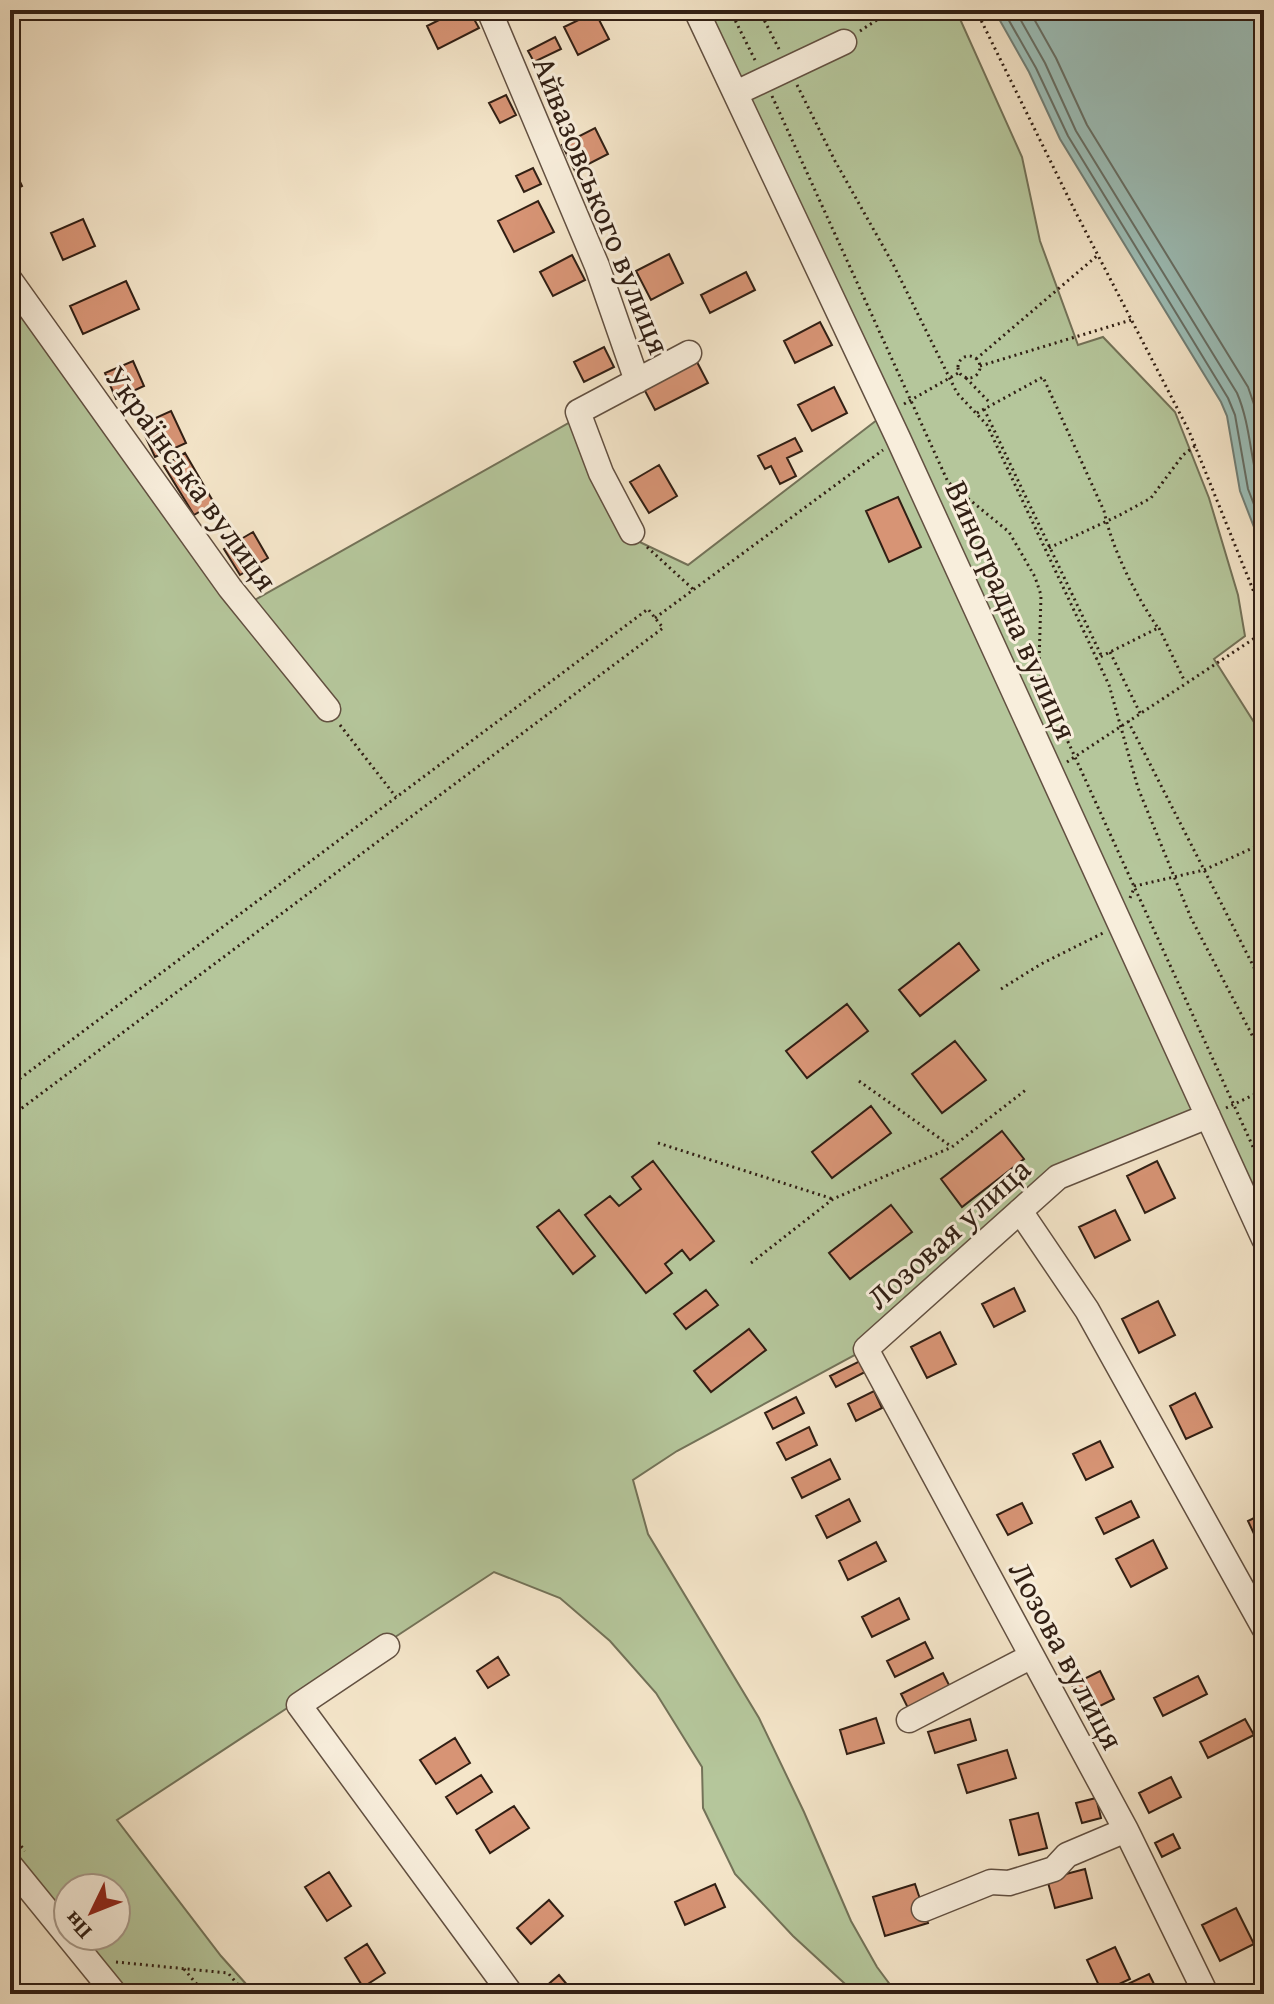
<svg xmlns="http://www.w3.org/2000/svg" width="1274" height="2004" font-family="'Gentium Book Plus',serif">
  <rect width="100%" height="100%" fill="#f4e5c9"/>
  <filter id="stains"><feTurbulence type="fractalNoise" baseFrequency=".0025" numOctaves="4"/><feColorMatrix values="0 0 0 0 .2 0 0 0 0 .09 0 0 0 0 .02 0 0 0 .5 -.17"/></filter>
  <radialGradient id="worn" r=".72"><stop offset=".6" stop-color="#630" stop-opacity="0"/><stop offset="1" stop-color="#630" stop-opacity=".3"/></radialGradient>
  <path fill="#b5c69b" stroke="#737258" stroke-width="2" d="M696 10H956L1022 157 1040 241 1078 345 1103 337 1175 412 1209 498 1238 595 1245 636 1214 659 1264 738V1239L1208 1117 1058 1177 866 1349 677 1451 633 1480 648 1534 759 1718 804 1812 851 1921 877 1967 897 1994H856L793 1936 735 1874 703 1808 702 1767 656 1693 610 1641 560 1598 494 1572 117 1820 221 1956 255 1994H126L79 1936H116V1888H68V1923L10 1852V293L235 611 574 420 627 536 688 565 886 413Z"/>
  <path fill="#9cbfb9" stroke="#717f77" stroke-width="2" d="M994 10H1264V553L1240 491 1227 416 1221 402 1060 139 1029 72Z"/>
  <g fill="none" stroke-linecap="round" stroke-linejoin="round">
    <path stroke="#666f66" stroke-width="2" d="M1003 10 1036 68 1068 136 1228 398 1235 415 1248 489 1264 530
      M1015 10 1045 63 1076 131 1237 393C1252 428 1250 467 1264 503
      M1029 10 1056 58 1087 125 1248 387 1256 410 1264 453"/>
  </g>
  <path fill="#d79475" stroke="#311f14" stroke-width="2" d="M459 10H469L479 28 438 49 427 26Z
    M595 12 609 39 578 55 564 27Z
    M555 37 561 49 534 62 528 51Z
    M506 95 516 115 500 123 489 103Z
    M595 128 608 154 575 171 562 145Z
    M10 160 22 186 10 192Z
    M533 168 541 184 524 192 516 176Z
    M538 201 554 232 514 252 498 221Z
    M83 219 95 246 63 260 51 233Z
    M669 254 683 283 651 300 636 271Z
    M572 255 585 280 553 296 540 272Z
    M746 272 755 290 710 313 701 295Z
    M126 281 139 309 83 334 70 306Z
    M820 322 832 345 795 363 784 341Z
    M604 347 614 367 584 382 574 362Z
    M133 361 144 386 116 399 105 373Z
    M697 362 708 383 655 410 644 389Z
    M834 387 847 413 812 431 798 405Z
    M171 411 186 443 155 457 140 425Z
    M795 438 802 451 787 458 796 476 780 484 771 466 765 469 758 456Z
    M185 453 214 503 194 515 164 466Z
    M659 465 677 496 649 513 630 482Z
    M898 497 921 547 889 562 866 511Z
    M253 532 268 558 240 575 224 549Z
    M959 943 979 970 920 1016 899 990Z
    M847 1004 868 1031 807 1078 786 1051Z
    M955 1041 986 1080 942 1113 912 1074Z
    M871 1106 891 1133 832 1178 812 1152Z
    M1002 1131 1024 1159 962 1207 941 1179Z
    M653 1161 714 1241 690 1260 682 1250 665 1264 672 1273 646 1293 585 1215 610 1196 619 1206 641 1189 632 1177Z
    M1157 1161 1175 1198 1145 1213 1127 1176Z
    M891 1205 912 1232 850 1279 829 1253Z
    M559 1210 595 1256 573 1274 537 1227Z
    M1115 1210 1130 1240 1095 1258 1079 1227Z
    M1014 1288 1025 1311 994 1327 982 1304Z
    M706 1290 718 1305 686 1329 674 1314Z
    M1158 1301 1175 1335 1139 1353 1122 1319Z
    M749 1329 766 1350 711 1392 694 1371Z
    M940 1332 956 1364 927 1378 911 1347Z
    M862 1360 867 1371 836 1387 830 1376Z
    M874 1391 882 1408 856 1421 848 1404Z
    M1195 1393 1212 1427 1186 1439 1170 1406Z
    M796 1397 804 1413 773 1429 765 1413Z
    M809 1427 817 1445 786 1460 777 1443Z
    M1100 1441 1113 1467 1086 1480 1073 1454Z
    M830 1459 840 1479 802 1498 792 1478Z
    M849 1499 860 1521 827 1538 816 1516Z
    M1131 1501 1139 1517 1104 1534 1096 1518Z
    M1022 1503 1032 1523 1008 1535 997 1515Z
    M1264 1513V1532L1255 1536 1248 1521Z
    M1153 1540 1167 1568 1131 1587 1116 1559Z
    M876 1542 886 1561 848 1580 839 1561Z
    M899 1598 909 1619 872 1637 862 1617Z
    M925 1642 933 1658 895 1677 887 1661Z
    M498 1657 509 1675 488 1688 477 1671Z
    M1100 1671 1114 1699 1086 1713 1072 1685Z
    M943 1673 952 1691 910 1712 901 1694Z
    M1198 1676 1207 1694 1163 1716 1154 1698Z
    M876 1718 884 1743 847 1754 840 1730Z
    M970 1719 976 1740 935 1753 928 1732Z
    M1245 1719 1254 1735 1208 1758 1200 1742Z
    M455 1738 470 1763 436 1784 420 1760Z
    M1007 1750 1016 1778 967 1793 958 1765Z
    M481 1775 492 1792 457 1814 446 1797Z
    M1171 1777 1181 1797 1149 1813 1139 1793Z
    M1096 1798 1101 1818 1082 1823 1076 1803Z
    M514 1806 529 1828 490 1853 476 1830Z
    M1038 1813 1047 1848 1019 1855 1010 1820Z
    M1173 1834 1180 1848 1162 1857 1155 1843Z
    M1085 1869 1092 1898 1055 1908 1047 1879Z
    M329 1872 351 1906 327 1921 305 1887Z
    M715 1884 725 1907 685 1925 675 1902Z
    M915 1884 928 1923 885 1936 873 1897Z
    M549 1900 563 1916 531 1944 517 1928Z
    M1236 1908 1254 1944 1220 1961 1202 1925Z
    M367 1944 385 1973 363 1987 345 1958Z
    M1115 1947 1130 1979 1102 1992 1087 1960Z
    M1149 1974 1159 1994H1117L1115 1990Z
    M559 1975 569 1987 562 1994H537Z"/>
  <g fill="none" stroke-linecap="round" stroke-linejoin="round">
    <g stroke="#625041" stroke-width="27">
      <path id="minor" d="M489 10 597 266 637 381
        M696 10 898 438 1264 1239
        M736 93 844 42
        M10 280 230 588 328 709
        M632 532 601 473 578 412 689 353
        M1020 1211 1087 1310 1264 1628
        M387 1646 299 1705 511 1994
        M909 1720 1032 1656
        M10 1865 115 1994
        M924 1909 991 1882 1009 1883 1054 1869 1067 1855 1126 1830
        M1206 1994 1126 1830 866 1349 1058 1177 1208 1116"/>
    </g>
    <path stroke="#311f14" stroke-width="3" stroke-dasharray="2 4" stroke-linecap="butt" d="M730 10 755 60
      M759 10 779 49
      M976 10 1074 209 1189 431 1264 617
      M860 31 892 10
      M797 85 835 161 893 264 957 393 987 425 1109 685 1138 788 1191 918 1264 1058
      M772 96 948 482 1009 532 1035 577 1041 595 1039 664 1043 687 1264 1171
      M958 367a11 11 0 1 1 22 0a11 11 0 1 1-22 0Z
      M976 359 1098 255
      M980 366 1131 320
      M966 378 991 404
      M904 404 960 372
      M984 409 1101 655
      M977 413 1043 377 1104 511C1112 549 1136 596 1158 628L1096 659
      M647 547 694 590
      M1049 548 1118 516 1151 498 1183 455 1195 446
      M655 618 883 450
      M1159 628 1185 682
      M1110 652 1140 713
      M1128 721 1264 987
      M340 725 396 797
      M1067 762 1264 632
      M1130 898 1135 886 1204 870 1264 843
      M1001 989 1041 964 1103 933
      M859 1081 952 1147
      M10 1086 648 609 663 628 10 1117
      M1226 1108 1264 1090
      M658 1143 833 1199
      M751 1263 833 1199 952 1147 1027 1089
      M10 1832 25 1851
      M116 1962 228 1973 246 1994
      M184 1969 205 1994
      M134 1985 142 1994"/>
    <use href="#minor" stroke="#f8eedc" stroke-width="24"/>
  </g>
  <g text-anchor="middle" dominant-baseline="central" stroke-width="6" stroke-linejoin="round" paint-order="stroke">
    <g font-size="32" fill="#311f14" stroke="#f8eedc">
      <text transform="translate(602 205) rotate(68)">Айвазовського вулиця</text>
      <text transform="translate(192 478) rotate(54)">Українська вулиця</text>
      <text transform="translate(1012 610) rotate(66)">Виноградна вулиця</text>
      <text transform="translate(948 1233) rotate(-42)">Лозовая улица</text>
      <text transform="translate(1067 1655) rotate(62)">Лозова вулиця</text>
    </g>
  </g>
  <rect width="1274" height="2004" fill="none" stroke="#f4e5c9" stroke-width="40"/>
  <rect x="12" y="12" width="1250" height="1980" fill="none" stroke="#311f14" stroke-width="4"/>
  <rect x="20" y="20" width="1234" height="1964" fill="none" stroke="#311f14" stroke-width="2"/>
  <g transform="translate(92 1912) rotate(227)"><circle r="38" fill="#f8eedc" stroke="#a89b8c" stroke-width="2"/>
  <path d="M0-6L14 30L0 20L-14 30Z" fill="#8f2418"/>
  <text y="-12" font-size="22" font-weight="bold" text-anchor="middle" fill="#311f14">Пн</text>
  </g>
  <rect width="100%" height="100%" filter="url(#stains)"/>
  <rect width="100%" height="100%" fill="url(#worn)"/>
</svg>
